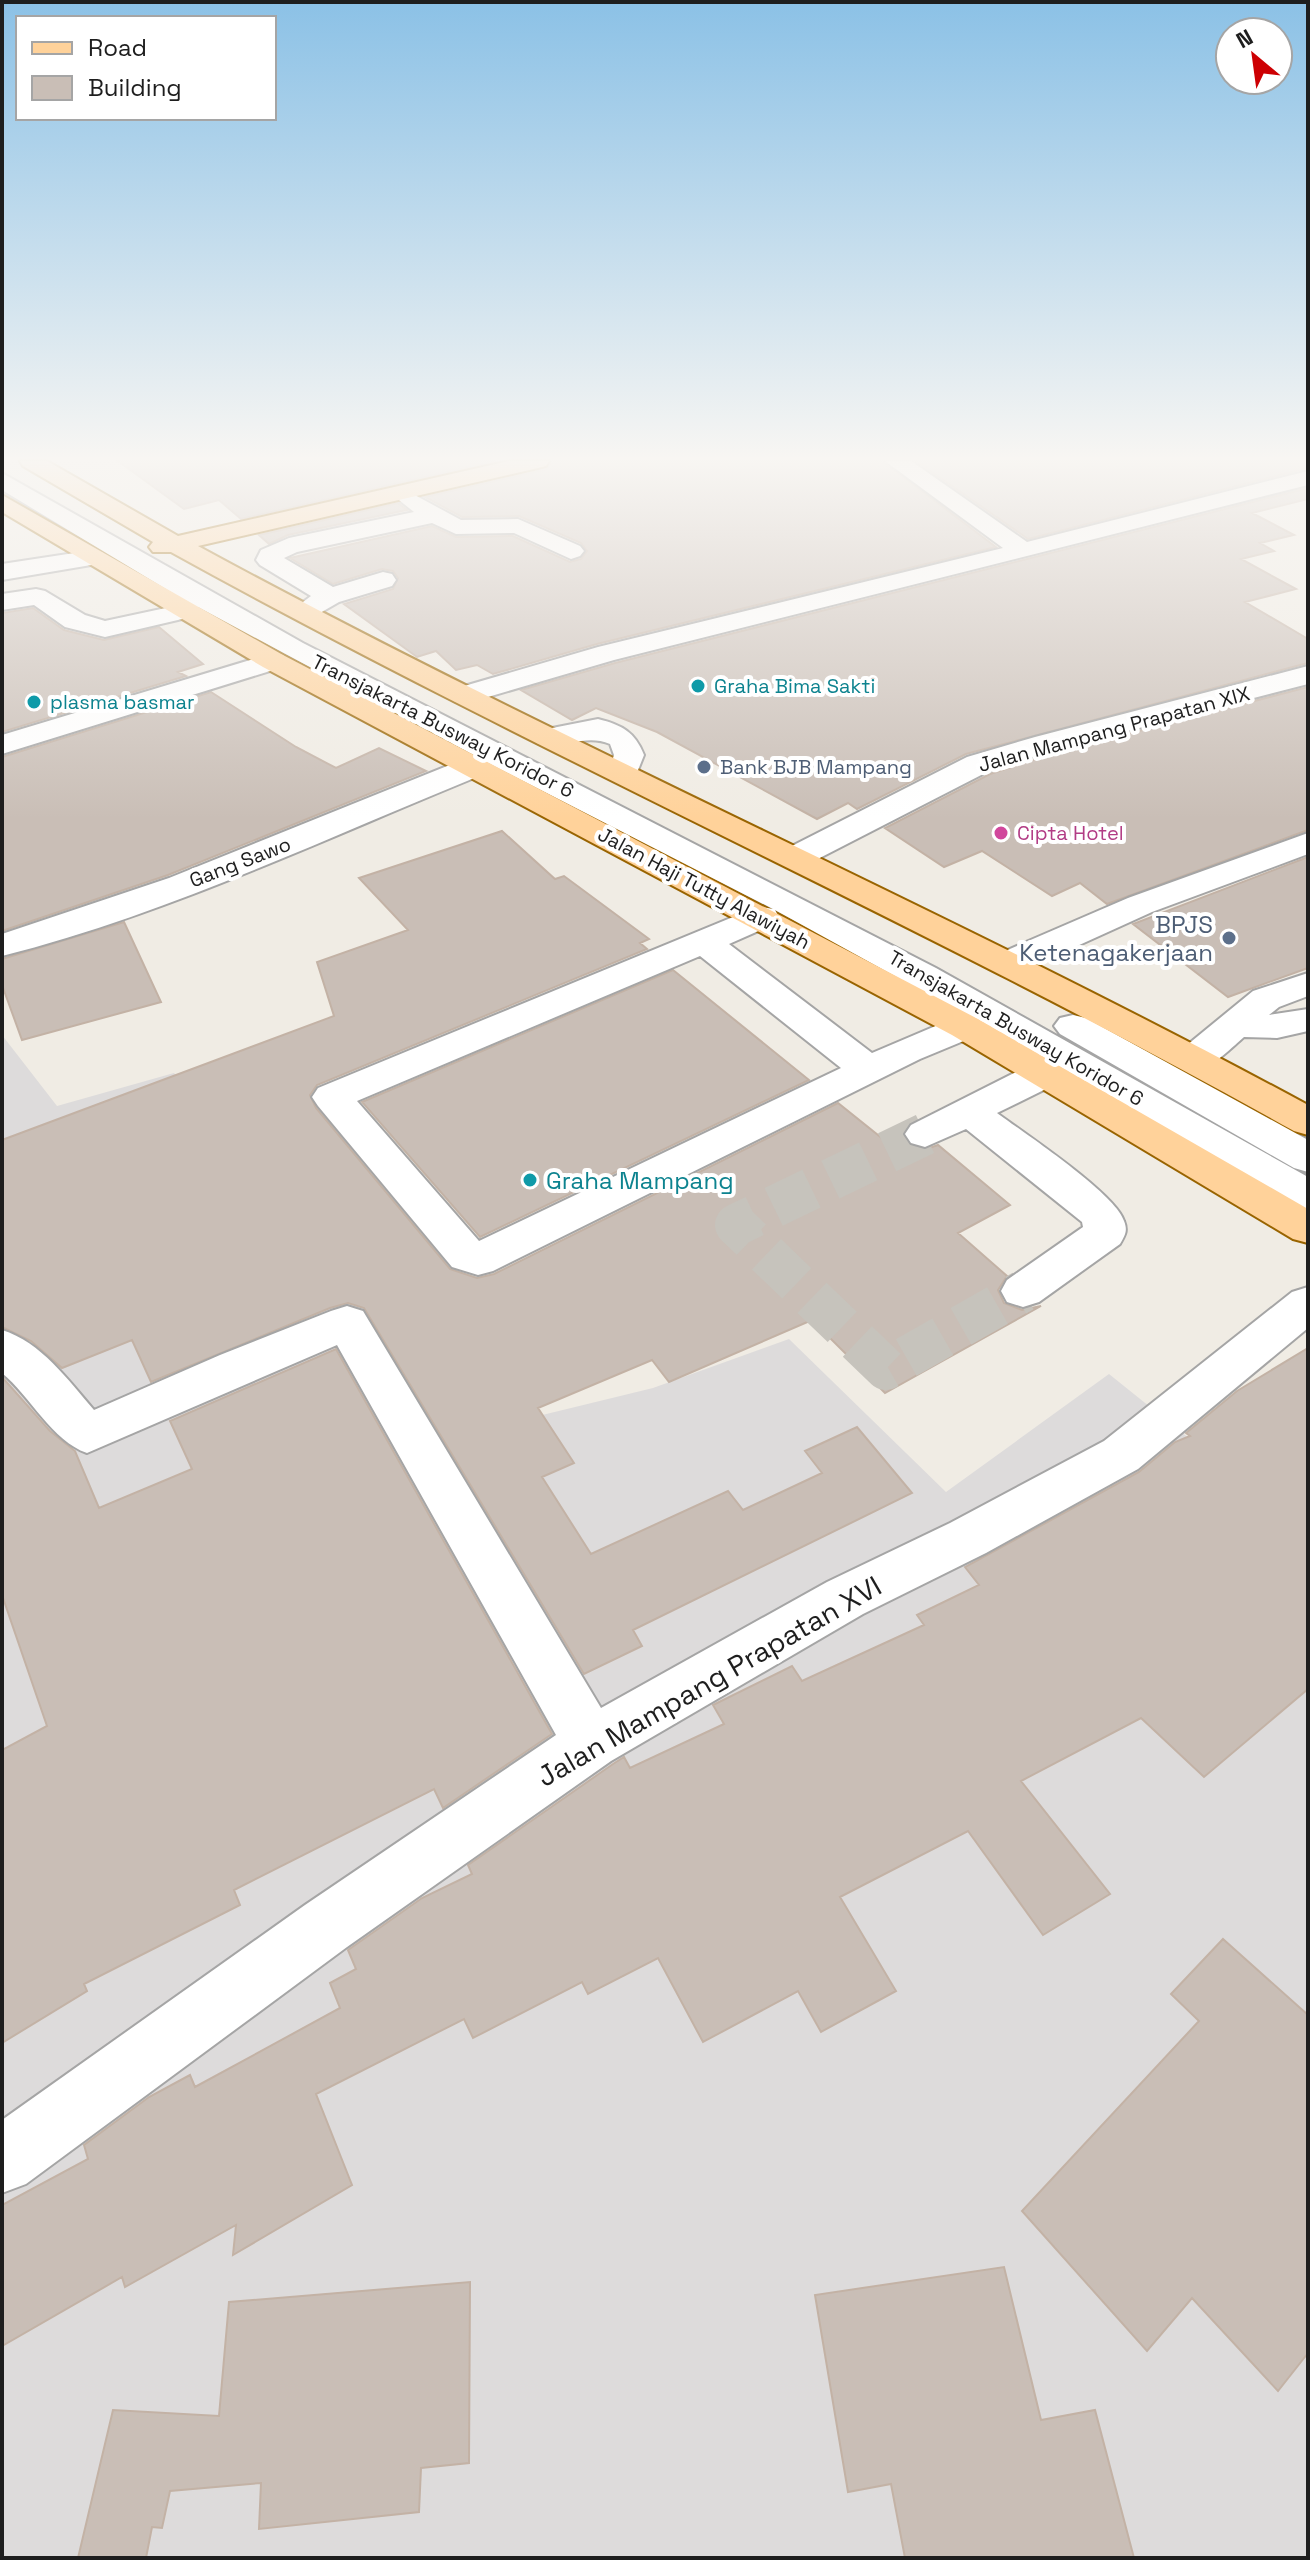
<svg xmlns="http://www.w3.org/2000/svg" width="1310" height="2560" font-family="'Space Grotesk',sans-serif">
  <rect width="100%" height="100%" fill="#f0ece4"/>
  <path fill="#dddbdb" d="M2 1035 57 1106 174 1073 196 1099 301 1075 530 1418 653 1388 789 1339 946 1492 1109 1374 1185 1435 1308 1549V2558H2Z"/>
  <path fill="#c9beb6" stroke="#c3b2a5" stroke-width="2" d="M118 461H496L241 519 219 500 184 509Z
    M552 461H882L996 547 597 644 493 674 477 665 456 670 436 651 417 657 344 604 393 589 398 578 393 571 382 569 333 584 290 558 432 526 456 537 513 536 570 562 581 559 587 551 581 543 519 516 462 517 425 497 547 469Z
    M916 461H1308V468L1028 539Z
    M1308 488V499L1252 513 1294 535 1260 543 1274 551 1241 559 1296 589 1245 602 1308 639V663L966 754 857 809 848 803 817 819 657 732 596 708 572 720 521 690 615 663Z
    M398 503 407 510 288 535 269 544 259 535Z
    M33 608 64 630 104 640 159 627 203 664 178 672 186 676 2 732V613Z
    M1308 687V830L1107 904 1080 883 1052 896 982 851 944 867 885 828 990 774 1058 752Z
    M211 692 296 747 336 768 379 748 426 771 168 875 2 931V757Z
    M502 831 555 879 564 876 649 939 640 943 647 949 317 1085 310 1095 316 1108 450 1269 477 1278 494 1274 838 1103 888 1143 903 1136 910 1146 924 1150 938 1145 1010 1205 958 1233 1007 1276 998 1290 1004 1303 1022 1310 1041 1306 885 1393 812 1320 669 1382 652 1360 538 1408 574 1463 542 1477 591 1554 728 1491 743 1510 822 1473 805 1451 857 1427 912 1493 633 1630 642 1646 584 1674 364 1308 348 1303 330 1308 151 1382 132 1340 62 1368 31 1341 2 1327V1140L334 1016 317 962 408 930 359 878Z
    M1308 857V968L1228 997 1133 924Z
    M124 922 161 1002 22 1040 2 985V959Z
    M673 970 809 1080 480 1237 362 1102Z
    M1308 1348V1689L1204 1777 1141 1718 1021 1781 1110 1894 1043 1935 968 1831 840 1897 896 1991 821 2032 798 1991 703 2042 658 1958 588 1994 582 1982 473 2038 464 2019 316 2094 352 2185 233 2255 236 2225 125 2287 122 2277 2 2346V2205L88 2159 84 2145 149 2097 190 2075 195 2087 340 2008 330 1983 356 1969 348 1950 422 1898 472 1874 468 1865 613 1764 624 1757 630 1768 724 1724 713 1705 792 1666 802 1681 924 1625 917 1615 979 1585 965 1567 1139 1472 1175 1442 1190 1436 1186 1433 1237 1391Z
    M336 1349 552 1734 443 1808 434 1789 234 1890 240 1905 84 1984 87 1991 2 2043V1750L47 1726 2 1595V1377L50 1431 75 1451 99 1508 192 1469 170 1421Z
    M1223 1939 1308 2015V2353L1278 2391 1192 2298 1147 2351 1022 2211 1199 2021 1171 1994Z
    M1004 2267 1041 2420 1095 2410 1134 2558H905L891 2484 848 2492 815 2295Z
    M470 2282 469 2463 421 2468 419 2512 259 2529 261 2483 170 2491 162 2528 152 2527 146 2558H78L113 2410 219 2416 229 2302Z"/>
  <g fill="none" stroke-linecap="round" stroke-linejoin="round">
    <path stroke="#c6c3bc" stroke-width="42" stroke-dasharray="42 21" stroke-linecap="butt" d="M925 1134 736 1225 886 1369 1023 1291"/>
    <g stroke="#a5a5a5" stroke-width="4">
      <path id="minor" d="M885 461H911L1027 542 1308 471V485L614 660 464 704 454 701 450 695 454 689 598 647 1003 548Z
        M2 473 303 643 936 968 1308 1177V1210L1293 1206 1064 1071 1060 1082 997 1113C1024 1133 1116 1194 1124 1221 1128 1231 1125 1235 1120 1244L1039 1302 1023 1307 1007 1302 1001 1291 1007 1280 1083 1227 1082 1222 966 1129 925 1147 911 1143 905 1134 911 1125 1032 1064 1046 1061 981 1023 984 1027 978 1035 920 1059 493 1271 478 1275 452 1267 318 1106 312 1097 318 1088 750 910 762 907 773 909 484 761 488 767 484 774C326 838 168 914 2 956V934L169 878 462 760 473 758 483 760 198 607 199 610 195 616 105 637 65 627 34 605 2 610V594L36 589 45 591 85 615 105 621 189 603 2 490ZM775 910 969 1017 952 1019 872 1053 729 944 774 924 779 917ZM700 956 841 1068 479 1241 357 1101Z
        M411 493 461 520 518 519 580 546 584 551 580 556 571 559 514 533 456 534 432 523 297 552 284 558 333 587 383 572 392 574 396 580 392 586 339 602 313 617H295L291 611 311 596 260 565 256 560 261 550 289 538 414 512 399 500 403 495Z
        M94 550 103 553 107 558 103 563 2 580V564Z
        M273 653 283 655 287 661 283 667 2 754V735Z
        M1308 666V684L1057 749 989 771 808 864 796 867 784 864 779 857 784 850 967 757 1035 737Z
        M598 719C622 725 635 732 644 755L634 780 623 782 612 780 608 773 614 755 610 744C585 733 563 750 537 743L533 737 537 731Z
        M1308 833V854L1152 912 1022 971 1009 974 996 971 991 963 996 955 1128 898Z
        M1308 973V996L1279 1007 1269 1015 1308 1009V1031L1277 1038 1244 1037C1224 1054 1209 1074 1181 1066L1176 1058 1181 1050 1253 991Z
        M1073 1015 1086 1018 1308 1140V1172L1294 1168 1060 1034 1054 1026 1060 1018Z
        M1308 1287V1328L1138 1469 986 1553 863 1614 611 1761 347 1947 26 2184 2 2193V2120L305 1905 556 1735 337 1345 87 1453C52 1441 31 1397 2 1373V1330C41 1342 68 1380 94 1410L220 1355 331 1311 347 1306 363 1311 601 1708 827 1582 950 1523 1104 1441 1292 1292Z"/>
    </g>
    <g stroke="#996400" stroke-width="4">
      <path id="major" d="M20 461H47L178 536 509 461H549L546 466 538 468 198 546C562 744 944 908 1308 1105V1135L1294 1131C926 925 540 756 171 552H153L149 547 153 542 23 466Z
        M2 495 283 655 978 1019 1308 1209V1243L1293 1239 952 1035 263 667 2 512Z"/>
    </g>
    <use href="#minor" fill="#fff" fill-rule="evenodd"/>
    <use href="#major" fill="#ffd29a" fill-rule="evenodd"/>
  </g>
  <linearGradient id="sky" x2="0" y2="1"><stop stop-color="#8bc1e6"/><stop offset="0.56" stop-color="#f8f6f3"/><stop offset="1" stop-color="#f8f6f3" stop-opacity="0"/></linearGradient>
  <rect width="1310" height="819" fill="url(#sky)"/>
  <g fill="#0f9aa8" stroke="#fff" stroke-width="3">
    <circle cx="698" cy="686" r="8"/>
    <circle cx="34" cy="702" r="8"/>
    <circle cx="530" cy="1180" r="8"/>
  </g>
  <g fill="#5c6f8a" stroke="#fff" stroke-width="3">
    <circle cx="704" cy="767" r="8"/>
    <circle cx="1229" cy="938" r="8"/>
  </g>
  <circle fill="#d1479c" stroke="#fff" stroke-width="3" cx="1001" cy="833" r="8"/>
  <g text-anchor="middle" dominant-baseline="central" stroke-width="8" stroke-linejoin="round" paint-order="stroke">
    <g font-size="20" fill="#0d838f" stroke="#fff" text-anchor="start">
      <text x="714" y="686">Graha Bima Sakti</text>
      <text x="50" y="702">plasma basmar</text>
    </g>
    <g font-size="20" fill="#1e1e1e" stroke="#fff">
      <text transform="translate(443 726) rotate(27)">Transjakarta Busway Koridor 6</text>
      <text transform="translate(1114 729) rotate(-15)">Jalan Mampang Prapatan XIX</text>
      <text transform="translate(240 862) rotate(-21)">Gang Sawo</text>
      <text transform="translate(704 888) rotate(28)">Jalan Haji Tutty Alawiyah</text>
      <text transform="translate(1016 1028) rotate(30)">Transjakarta Busway Koridor 6</text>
    </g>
    <g font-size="20" fill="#4e5e75" stroke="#fff" text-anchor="start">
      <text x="720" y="767">Bank BJB Mampang</text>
    </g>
    <g font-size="20" fill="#b23c85" stroke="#fff" text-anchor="start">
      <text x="1017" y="833">Cipta Hotel</text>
    </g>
    <g font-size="24" fill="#4e5e75" stroke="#fff" text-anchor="end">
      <text x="1213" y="924">BPJS<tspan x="1213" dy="28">Ketenagakerjaan</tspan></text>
    </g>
    <g font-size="24" fill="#0d838f" stroke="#fff" text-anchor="start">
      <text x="546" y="1180">Graha Mampang</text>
    </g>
    <g font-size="28" fill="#1e1e1e" stroke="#fff">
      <text transform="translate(709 1681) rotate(-30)">Jalan Mampang Prapatan XVI</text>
    </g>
  </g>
  <rect width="1310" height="2560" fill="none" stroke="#1e1e1e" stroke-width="8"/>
  <rect x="16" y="16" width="260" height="104" fill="#ffffff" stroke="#a5a5a5" stroke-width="2"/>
  <rect x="32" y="42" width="40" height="12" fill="#ffd29a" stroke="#a5a5a5" stroke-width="2"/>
  <text x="88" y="56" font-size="24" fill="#1e1e1e">Road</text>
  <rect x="32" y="76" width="40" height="24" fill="#c9beb6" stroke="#a5a5a5" stroke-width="2"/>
  <text x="88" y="96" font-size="24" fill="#1e1e1e">Building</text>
  <g transform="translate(1254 56) rotate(331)"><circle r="38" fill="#ffffff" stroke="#a5a5a5" stroke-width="2"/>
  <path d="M0-6L14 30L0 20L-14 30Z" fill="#cd0003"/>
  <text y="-12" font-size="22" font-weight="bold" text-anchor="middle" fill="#1e1e1e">N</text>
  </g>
</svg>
